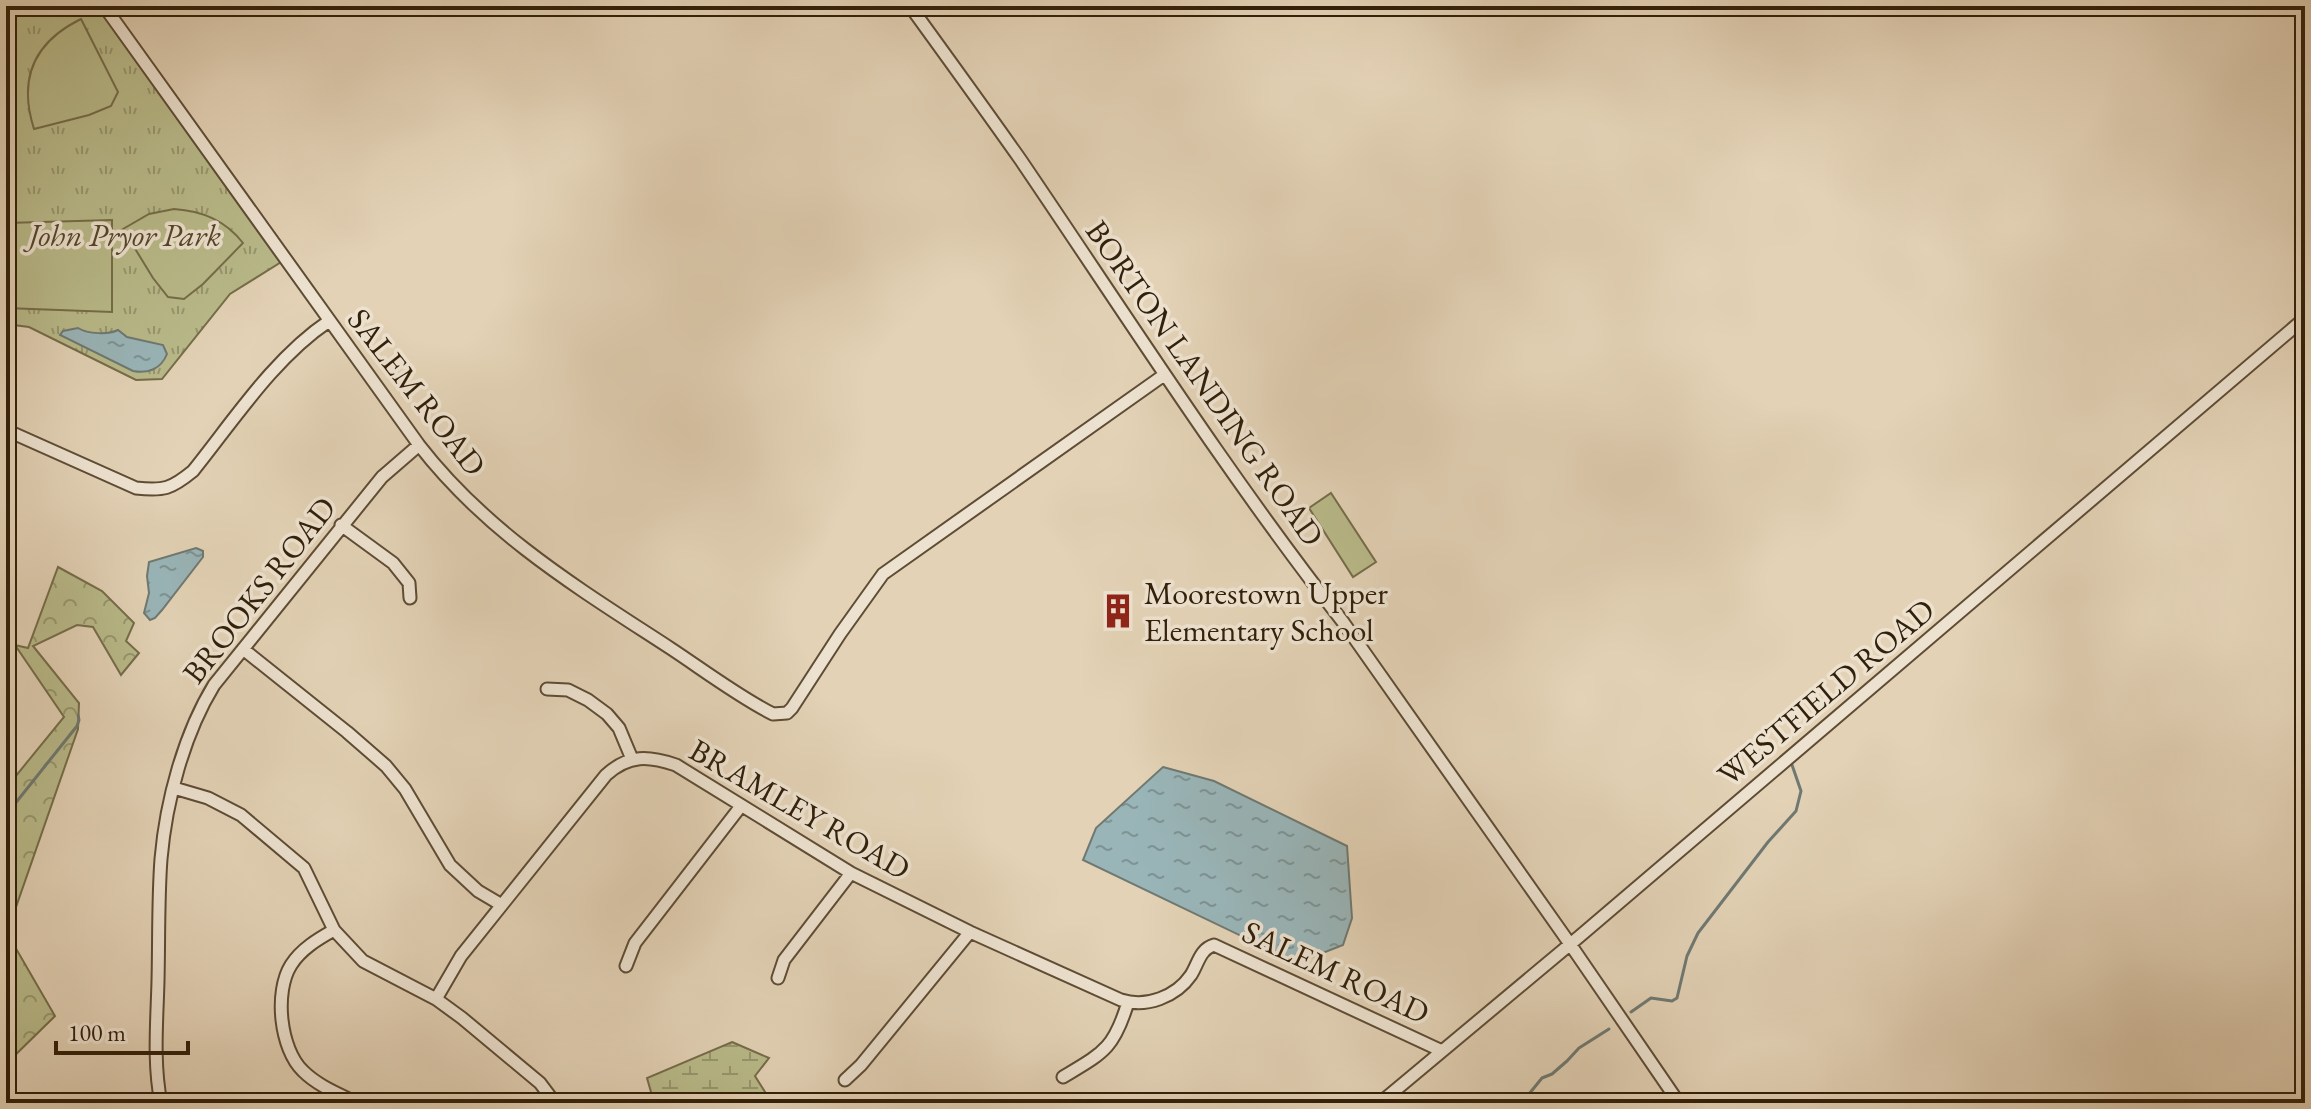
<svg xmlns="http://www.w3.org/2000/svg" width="2311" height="1109" font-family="'EB Garamond',serif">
  <defs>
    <pattern id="forest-crowns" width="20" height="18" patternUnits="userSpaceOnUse" patternTransform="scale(2)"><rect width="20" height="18" fill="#b9ba8a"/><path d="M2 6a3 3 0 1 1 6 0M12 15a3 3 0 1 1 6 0" fill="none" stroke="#97976f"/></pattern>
    <pattern id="wetland-marsh" width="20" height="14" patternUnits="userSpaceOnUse" patternTransform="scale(2)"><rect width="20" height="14" fill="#b9ba8a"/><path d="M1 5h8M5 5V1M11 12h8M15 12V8" fill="none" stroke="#97976f"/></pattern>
    <pattern id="park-tufts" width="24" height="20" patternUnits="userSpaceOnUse" patternTransform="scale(2)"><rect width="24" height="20" fill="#b9ba8a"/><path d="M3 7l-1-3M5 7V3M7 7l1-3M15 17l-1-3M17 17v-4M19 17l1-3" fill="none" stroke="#97976f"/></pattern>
    <pattern id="water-ripples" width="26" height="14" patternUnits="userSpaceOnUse" patternTransform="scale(2)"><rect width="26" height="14" fill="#99b5b8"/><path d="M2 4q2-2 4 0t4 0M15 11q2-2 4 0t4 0" fill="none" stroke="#7d9394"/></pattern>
  </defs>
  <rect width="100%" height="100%" fill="#e3d2b6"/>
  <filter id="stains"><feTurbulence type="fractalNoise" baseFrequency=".0025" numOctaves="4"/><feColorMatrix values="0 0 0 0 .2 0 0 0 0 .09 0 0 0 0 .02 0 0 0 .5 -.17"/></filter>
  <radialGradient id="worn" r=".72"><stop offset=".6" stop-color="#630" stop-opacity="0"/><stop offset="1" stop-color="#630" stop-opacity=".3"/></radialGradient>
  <path fill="url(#forest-crowns)" stroke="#756d4a" stroke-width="2" d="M58 567 102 591 134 623 126 641 139 653 121 675 93 627 77 625 33 646 79 703 78 729 7 933 55 1016 6 1064V788L64 717 15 645 28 648Z"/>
  <path fill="url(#wetland-marsh)" stroke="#756d4a" stroke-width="2" d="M732 1042 769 1058 755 1076 772 1103H638L651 1092 647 1078Z"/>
  <path fill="url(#park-tufts)" stroke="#756d4a" stroke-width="2" d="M6 6H107L286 259 230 294 162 379 136 380 29 327 6 324Z"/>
  <path fill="#b9ba8a" stroke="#756d4a" stroke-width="2" d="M81 19 118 92 111 106 89 115 34 129C18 79 34 42 81 19Z
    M174 209C202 211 225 220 243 243L203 284 184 299 168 297 153 278 123 229 149 214Z
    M112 220V312L6 308V223Z
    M1331 493 1376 562 1353 577 1309 508Z"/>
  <path fill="url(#water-ripples)" stroke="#6f7972" stroke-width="2" d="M78 328C88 334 108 335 118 330L127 337 163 345 167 354C161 369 148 374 133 371L60 335 63 331Z
    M196 548 203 551V557L162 610 155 618 150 620 144 613 149 593 147 576 149 562Z
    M1163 767 1214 781 1347 846 1352 918 1343 945 1300 962 1285 957 1083 860 1096 828Z"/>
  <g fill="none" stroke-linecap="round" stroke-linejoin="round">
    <path stroke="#6f7972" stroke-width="3" d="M6 815 77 726 79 720 78 715
      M1631 1012 1651 998 1672 1001 1677 998 1687 956 1698 933 1768 842 1796 811 1801 791 1791 762
      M1519 1103 1529 1094 1542 1078 1552 1074 1567 1061 1579 1048 1609 1029"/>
    <g stroke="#5e4c35" stroke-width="15">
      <path id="minor" d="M104 6 419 445C488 534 578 588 670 648 702 669 739 697 773 714L787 713 792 708 840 634 883 574 1164 375
        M910 6C947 57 984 108 1020 159 1126 315 1227 474 1343 622L1570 944 1679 1103
        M2301 6 2305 11
        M6 430 136 488C164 491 171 489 193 471 234 420 274 358 329 321
        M341 525 393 563 409 583 410 598
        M243 649 347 732 386 766 405 789 450 865 478 891 500 904
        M547 689 568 690 588 700 607 714 619 728 632 759
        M174 788 208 798 241 815 304 868 334 930 363 961 436 999 462 1018 540 1083 555 1103
        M334 930C318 939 301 949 291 965 274 992 280 1049 303 1071 318 1086 339 1094 357 1103
        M626 966 635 943 741 806
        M778 978 784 960 851 873
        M436 999 461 956 606 775C629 754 649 756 676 765L851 873 970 932 1121 1000C1146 1008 1176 997 1191 975 1198 964 1200 949 1214 945L1442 1051
        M1063 1077C1103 1053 1114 1049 1128 1002
        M845 1080 861 1065 970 932
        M161 1103C153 1063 157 1021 158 981 159 940 158 899 161 859 166 801 184 734 214 685L382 477 419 445
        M1380 1103 1580 936 2305 318"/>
    </g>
    <use href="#minor" stroke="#ede2d0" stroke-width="11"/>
  </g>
  <defs>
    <g id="building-bare" transform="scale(2.76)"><path d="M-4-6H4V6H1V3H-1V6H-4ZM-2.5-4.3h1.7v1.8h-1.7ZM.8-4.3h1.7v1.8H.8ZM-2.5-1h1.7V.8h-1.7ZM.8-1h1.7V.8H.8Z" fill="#8f2418" stroke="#ede2d0" stroke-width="2.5" paint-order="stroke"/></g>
  </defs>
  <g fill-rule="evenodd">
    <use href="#building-bare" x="1118" y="611"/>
  </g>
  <g text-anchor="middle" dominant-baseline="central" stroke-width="7" stroke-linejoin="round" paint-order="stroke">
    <g font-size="32" font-style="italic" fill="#53462a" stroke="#ede2d0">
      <text x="125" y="235">John Pryor Park</text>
    </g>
    <g font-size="32" fill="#31200a" stroke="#ede2d0">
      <text transform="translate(1205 383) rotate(55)">BORTON LANDING ROAD</text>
      <text transform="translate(417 392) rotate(52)">SALEM ROAD</text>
      <text transform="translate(259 590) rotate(-52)">BROOKS ROAD</text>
      <text transform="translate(1826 692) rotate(-40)">WESTFIELD ROAD</text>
      <text transform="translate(800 809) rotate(30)">BRAMLEY ROAD</text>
      <text transform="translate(1336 972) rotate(25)">SALEM ROAD</text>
    </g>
    <g font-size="32" fill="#31200a" stroke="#ede2d0" text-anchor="start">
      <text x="1144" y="593">Moorestown Upper<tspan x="1144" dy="37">Elementary School</tspan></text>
    </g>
  </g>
  <rect width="2311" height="1109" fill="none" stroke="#e3d2b6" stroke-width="32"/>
  <rect x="8" y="8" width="2295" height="1093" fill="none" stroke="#31200a" stroke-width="4"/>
  <rect x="16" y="16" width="2279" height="1077" fill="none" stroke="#31200a" stroke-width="2"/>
  <path d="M56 1041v12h132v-12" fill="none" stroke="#31200a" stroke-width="4"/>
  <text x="68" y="1041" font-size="24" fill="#31200a" stroke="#ede2d0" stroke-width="6" paint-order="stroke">100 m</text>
  <rect width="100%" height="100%" filter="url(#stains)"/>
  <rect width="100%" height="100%" fill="url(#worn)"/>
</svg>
